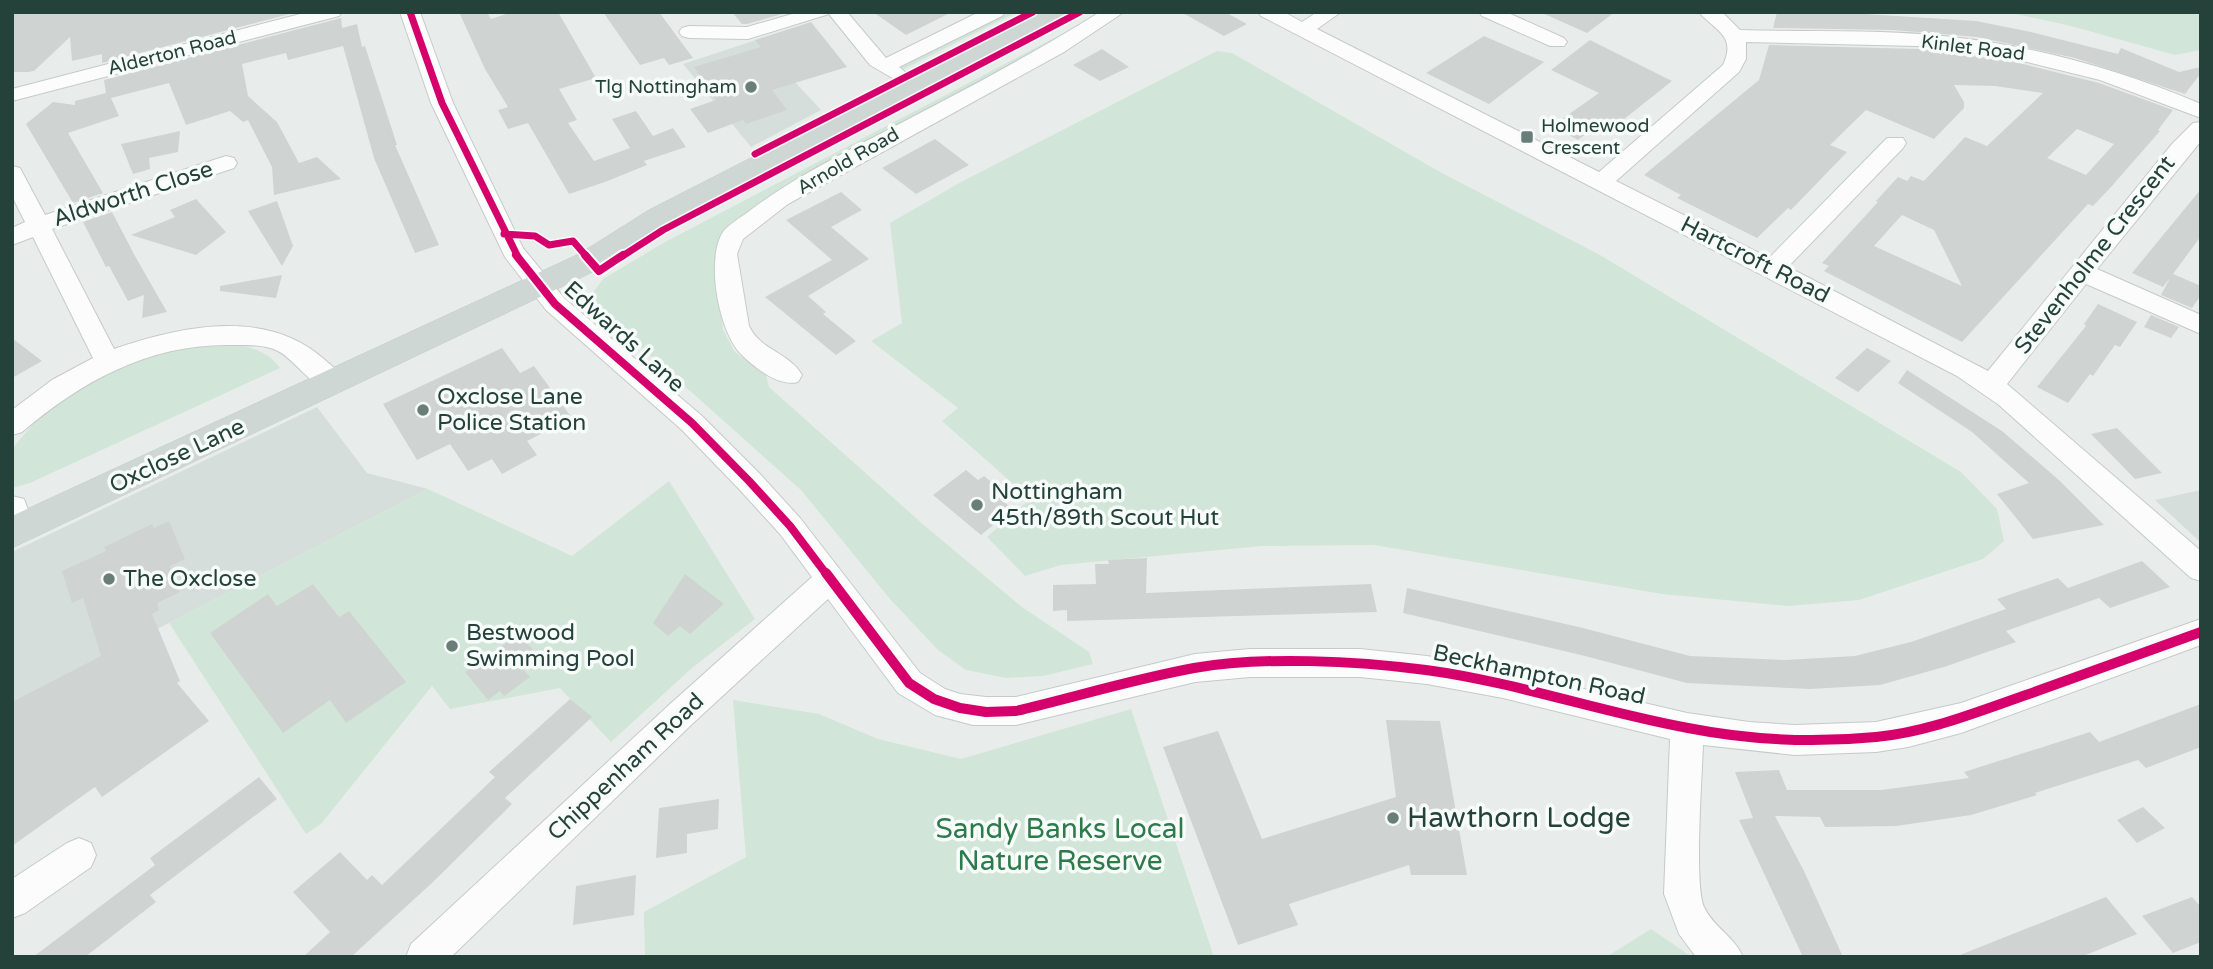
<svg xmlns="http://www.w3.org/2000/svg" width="2213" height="969" font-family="'Varela Round',sans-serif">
  <rect width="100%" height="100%" fill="#e8edeb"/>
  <path fill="#d6dedb" d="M756 40 821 110 751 147 683 64Z
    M317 407 367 473 428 489 12 704V552Z
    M2201 490V543L2155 500Z"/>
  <path fill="#d1e6d8" d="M1002 12H1017L902 70 898 67Z
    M1104 12 730 225 720 237 715 253 723 330 735 352 766 375 769 387 925 526 1022 607 1089 652 1093 664 1043 676 1006 678 966 670 938 650 890 599 801 490 595 306 594 291 603 279 665 242Z
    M2006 12H2201V50L2175 55 2071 26Z
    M1217 51 1232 53 1442 173 1600 255 1961 472 1997 509 2004 541 1983 559 1859 600 1789 606 1662 594 1374 545 1262 546 1061 565 1025 576 987 537 1030 499 942 421 958 408 871 341 902 323 890 223 961 182Z
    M191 346C223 345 259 339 280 368L30 483 12 488V449L43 412 109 372 138 360Z
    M669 481 755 619 692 668 611 742 560 688 450 709 432 686 321 824 306 834 169 623 428 489 572 556Z
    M733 700 819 714 878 739 961 759 1131 709 1214 957H645L644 912 746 857Z
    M1651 929 1692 957H1606Z"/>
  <path fill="#cfd4d2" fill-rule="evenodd" d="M12 12H297L102 63V54L72 61 70 37 34 71 28 72H12Z
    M459 12H487L491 19 512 12H558L596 78 559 89 577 120 568 123 594 161 630 148 612 119 636 111 653 136 673 128 686 147 644 161 647 165 605 182 569 194 528 123 508 129 498 110 508 107 485 69Z
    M603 12H659L693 58 669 65 664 58 640 65Z
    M732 12H789L747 24H742Z
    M873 12H952L906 35Z
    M1181 12H1225L1247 24 1224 36Z
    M1540 12H1615L1587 33Z
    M1777 12 1849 13 1976 21 2031 32 2118 54 2121 48 2179 72 2201 67V73L2185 94 2075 58 1977 37 1893 30 1773 28Z
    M341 18 342 28 357 24 362 47 365 46 397 145H395L439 245 415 253 374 158 343 46 288 60 286 53 242 64 248 96 277 122 299 163 317 157 341 179 274 195 272 167 248 120 243 122 230 111 186 125 169 83 111 98 119 116 68 133 103 193 73 203 26 124 53 102 75 105V101L106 93 104 80Z
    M811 22 847 67 772 90 787 110 746 124 743 120 708 133 690 109 716 100 694 67 761 47 755 40Z
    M1484 36 1544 62 1489 104 1426 73Z
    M1590 40 1672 81 1604 135 1592 129 1578 140 1552 126 1599 93 1551 70Z
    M1769 45 1918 49 2011 61 2099 83 2173 110 2158 130 2160 131 2111 187 2093 206 2088 204 1962 342 1824 271 1829 266 1822 263 1878 202 1876 201 1898 177 1907 181 1911 176 1924 181 1965 137 1987 146 2043 93 1995 86 1954 85 1964 102V108L1934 139 1866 110 1830 145 1847 152 1791 210 1788 208 1757 238 1677 198 1681 195 1644 175 1759 80ZM2077 129 2114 144 2086 175 2047 158ZM1902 215 1934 230 1962 286 1874 246Z
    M1102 49 1129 67 1100 81 1073 65Z
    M180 131 178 152 149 158 150 169 133 174 121 144Z
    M935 139 969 165 916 194 882 168Z
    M2201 189V236L2173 274 2201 286V295L2192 308 2161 295 2170 278 2163 287 2132 273Z
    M841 192 862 210 831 227 869 259 808 296 826 312 823 314 856 341 836 355 765 297 832 260 786 220Z
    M196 199 226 232 196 255 131 235 175 217 170 210Z
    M277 201 293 246 282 266 248 211Z
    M112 212 135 256 167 312 142 318 144 295 128 301 109 266 106 267 83 222Z
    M282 275 276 298 220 291V286Z
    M2098 304 2137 322 2120 347 2115 345 2093 376 2090 374 2068 403 2037 387 2086 326 2084 324Z
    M2151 315 2179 327 2171 338 2144 327Z
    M12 338 42 361 12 378Z
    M502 348 520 373 534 366 572 418 527 441 537 455 502 474 492 459 468 471 450 444 417 460 383 404Z
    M1867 348 1891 361 1858 392 1835 378Z
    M1907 370 2002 431 2060 481 2104 525 2033 539 1997 494 2029 483 1972 432 1898 383Z
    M2117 428 2162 473 2135 479 2091 434Z
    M966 470 978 480 984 476 1008 496 1003 501 1013 509 981 535 933 495Z
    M169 521 185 559 170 566 180 592 157 603 159 610 152 614 180 681 177 683 209 721 102 797 95 787 12 846V702L101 656 83 598 72 603 62 571 106 551 104 547 152 524 154 528Z
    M1147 558 1146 593 1371 584 1377 612 1067 621V610L1053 611V585L1096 584 1095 564H1109L1108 560Z
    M2142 561 2170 587 2110 608 2099 598 2006 631 2016 642 1944 667 1880 685 1810 689 1687 683 1585 656 1403 613 1407 588 1583 628 1690 656 1785 660 1855 656 1911 642 2006 609 1997 599 2058 578 2068 588Z
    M685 574 724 604 690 634 680 626 668 636 653 623Z
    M313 584 339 617 349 611 406 682 346 723 330 700 283 733 210 633 268 594 277 606Z
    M519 634 536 653 519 665 530 677 504 696 500 691 488 700 465 672Z
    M570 699 592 717 505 798 512 804 433 882 351 957H303L330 932 293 892 340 852 367 880 372 875 382 885 495 777 489 772Z
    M2201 704V747L2146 768 2138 760 2035 793 2037 795 1971 815 1896 826 1825 827 1820 817 1775 816 1804 871 1843 957H1803L1739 820 1753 818 1735 772 1779 770 1787 790H1881L1926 784 1969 778 1964 772 2090 732 2099 742Z
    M1386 720 1440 721 1467 875H1411L1409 865 1289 904 1298 925 1238 945 1163 747 1218 731 1262 839 1396 797Z
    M259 777 277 799 150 895 156 902 85 957H33L155 865 150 858Z
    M719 799 718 829 687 834V853L656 858 659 808Z
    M2143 807 2165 828 2137 843 2117 820Z
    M636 875 634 915 573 925 576 886Z
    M2106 897 2137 934 2081 957H1955Z
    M2192 897 2201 907V942L2173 953 2142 916Z"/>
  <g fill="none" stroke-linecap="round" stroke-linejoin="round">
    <g stroke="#c5cac8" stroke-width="2">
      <path id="minor" d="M308 12H342L339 16 12 101V89Z
        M400 12H420L453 103 523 248 564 298 702 416 759 473 800 518 920 673 945 689 960 694 986 697H1016L1195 654 1250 649H1360L1427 656 1503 670 1687 713 1749 722 1795 725 1876 722 1961 703 2201 619V645L1961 733 1908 747 1876 752 1795 755 1703 745C1702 776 1694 885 1704 907 1713 927 1735 937 1743 957H1696L1679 934 1664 894 1670 739 1503 698 1427 684 1360 677H1250L1195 682 1016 725H973L935 715 898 693 828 599 691 725 451 957H406L411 944 669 705 812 577 780 534 739 489 682 430 546 310 505 257 431 103Z
        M799 12H847L886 58 979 12H1005L1002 16 899 67 911 77 908 81 901 83 870 65 829 14 748 39 689 38 682 36 679 32 682 28 689 26 747 27Z
        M1100 12H1124L1064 52 788 204 743 239 737 254 749 326C760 350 790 353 802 375L798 382C780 387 756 369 743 356 719 335 705 259 723 232 729 224 740 218 748 212 782 186 819 166 857 146 939 103 1022 61 1100 12Z
        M1258 12H1284L1302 22 1317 12H1341L1317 29 1599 172 1723 65C1737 35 1715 31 1699 12H1722L1740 30C1808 32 1876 29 1943 36 2032 45 2119 69 2201 104V118L2100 80 2011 58 1918 46 1746 42V59L1739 72 1616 181 1769 258 1887 138H1903L1906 143 1903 148 1788 267 1988 371 2172 144 2193 123 2201 122V141L2097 269 2201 315V334L2086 284 2007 384 2201 551V581L2191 578 1999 405 1957 376 1261 16Z
        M1479 12H1506L1564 38 1567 42 1564 46H1550L1482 16Z
        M226 156 234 158 237 163 234 168 52 229 114 349C181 326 267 307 325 360 333 367 342 374 347 383L343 390C317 398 299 362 278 351 264 344 245 345 230 345 149 344 82 381 22 432L12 435V410L52 380 93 358 33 237 12 245V228L25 222 12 196V166L20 168 45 215Z
        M12 496 24 499 35 529 31 537 21 541 12 538Z
        M79 838 91 843 96 855 91 867 25 913 12 918V879L67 843Z"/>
    </g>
    <g stroke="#c3ccc9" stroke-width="1">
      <path id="major" d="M1037 12H1070L1066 17 671 224 601 268 12 548V516L579 254 649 210Z"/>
    </g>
    <use href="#minor" fill="#fcfcfc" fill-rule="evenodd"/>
    <use href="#major" fill="#cfd7d5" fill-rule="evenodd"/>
    <g stroke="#f7fbf9" stroke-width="10">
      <path id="cycleway-far2" d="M410 12 442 103 518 257
        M755 154 1033 12
        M504 234 535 236 549 245 573 241 587 257
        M621 257 663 230 1080 12"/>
    </g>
    <g stroke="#f7fbf9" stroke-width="12">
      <path id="cycleway-far1" d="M516 255 555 304 692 423 749 481 790 526 827 575
        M585 255 599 271 623 255"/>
    </g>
    <g stroke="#f7fbf9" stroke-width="15">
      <path id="cycleway" d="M826 573 909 683 934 699 960 708 986 712 1016 711C1075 697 1134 679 1194 668 1262 656 1357 661 1426 670 1515 682 1600 712 1688 728 1749 740 1814 743 1876 737 1929 732 1979 711 2029 694 2086 673 2144 653 2201 632"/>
    </g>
    <use href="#cycleway-far2" stroke="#d6006c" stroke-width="7"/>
    <use href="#cycleway-far1" stroke="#d6006c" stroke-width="8"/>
    <use href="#cycleway" stroke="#d6006c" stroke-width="10"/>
  </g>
  <g fill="#697e78" stroke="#f7fbf9" stroke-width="2.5">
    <circle cx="751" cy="87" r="7"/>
    <rect x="1520" y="130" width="14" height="14" rx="3.5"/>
    <circle cx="423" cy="410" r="7"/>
    <circle cx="977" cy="505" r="7"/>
    <circle cx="109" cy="579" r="7"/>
    <circle cx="452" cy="646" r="7"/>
    <circle cx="1393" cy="818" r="7"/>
  </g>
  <g text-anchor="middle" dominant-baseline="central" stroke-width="7" stroke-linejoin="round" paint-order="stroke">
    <g font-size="19" fill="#24423a" stroke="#f7fbf9">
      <text transform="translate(1973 48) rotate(7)">Kinlet Road</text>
      <text transform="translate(172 53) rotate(-14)">Alderton Road</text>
      <text transform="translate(848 161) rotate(-30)">Arnold Road</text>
    </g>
    <g font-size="19" fill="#24423a" stroke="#f7fbf9" text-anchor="end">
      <text x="737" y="87">Tlg Nottingham</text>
      <text x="1541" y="126" text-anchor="start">Holmewood<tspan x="1541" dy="22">Crescent</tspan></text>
    </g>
    <g font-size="23" fill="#24423a" stroke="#f7fbf9">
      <text transform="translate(133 194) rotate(-18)">Aldworth Close</text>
      <text transform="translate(2095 255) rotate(-52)">Stevenholme Crescent</text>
      <text transform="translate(1755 260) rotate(27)">Hartcroft Road</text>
      <text transform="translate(624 337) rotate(42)">Edwards Lane</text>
      <text transform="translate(177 456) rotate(-25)">Oxclose Lane</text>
      <text transform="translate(1539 675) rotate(12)">Beckhampton Road</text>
      <text transform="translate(626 767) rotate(-43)">Chippenham Road</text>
    </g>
    <g font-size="23" fill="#24423a" stroke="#f7fbf9" text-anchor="start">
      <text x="437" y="397">Oxclose Lane<tspan x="437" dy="26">Police Station</tspan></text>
      <text x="991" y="492">Nottingham<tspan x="991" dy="26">45th/89th Scout Hut</tspan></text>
      <text x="123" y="579">The Oxclose</text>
      <text x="466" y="633">Bestwood<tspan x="466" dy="26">Swimming Pool</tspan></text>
    </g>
    <g font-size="28" fill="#24423a" stroke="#f7fbf9" text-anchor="start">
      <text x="1407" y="818">Hawthorn Lodge</text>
    </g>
    <g font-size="28" fill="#2d7a4b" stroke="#f7fbf9">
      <text x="1060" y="829">Sandy Banks Local<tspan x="1060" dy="32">Nature Reserve</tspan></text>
    </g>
  </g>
  <rect width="2213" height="969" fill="none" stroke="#24423a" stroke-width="28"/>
</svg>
